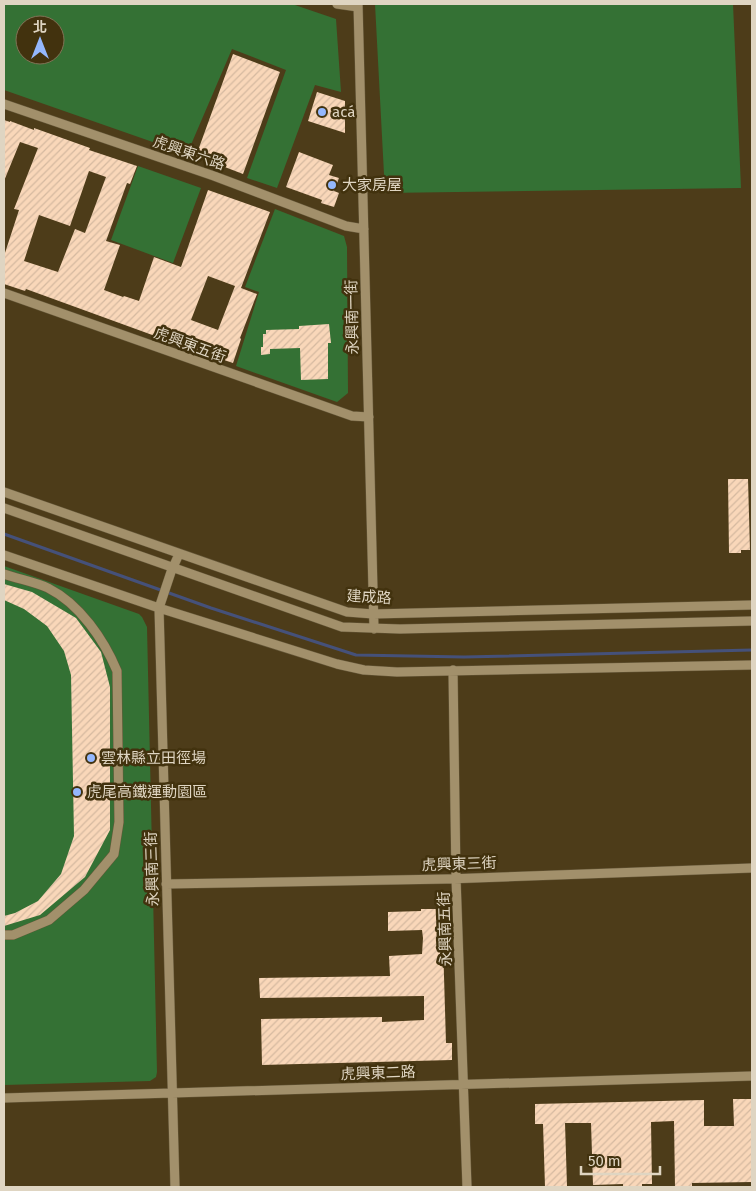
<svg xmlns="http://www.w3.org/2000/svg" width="756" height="1191" font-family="'Fira Sans','Noto Sans TC',sans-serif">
  <defs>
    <pattern id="building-hatch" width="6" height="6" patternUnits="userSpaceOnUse" patternTransform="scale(1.25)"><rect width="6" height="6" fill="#f9d7b9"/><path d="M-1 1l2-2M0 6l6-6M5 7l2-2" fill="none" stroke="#d5b9a0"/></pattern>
  </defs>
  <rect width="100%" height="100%" fill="#4d3c19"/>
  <path fill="#347134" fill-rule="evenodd" d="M4 4H292L336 19 341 92 315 85 277 188 247 178 286 70 232 49 187 154 4 90ZM25 25H55V55H25Z
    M375 4H733L741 188 385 193Z
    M138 166 201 188 173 263 111 240Z
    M275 209 344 236 347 247 348 393 337 402 236 366 259 292 245 287Z
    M4 566 139 614 142 617 147 627 157 1072 156 1077 150 1081 4 1085Z"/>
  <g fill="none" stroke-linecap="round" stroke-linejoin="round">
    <path stroke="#45517a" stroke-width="3" d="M4 534 211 608 356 655 464 657 752 650"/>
  </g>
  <path fill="url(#building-hatch)" fill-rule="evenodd" d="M233 54 280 72 243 174 196 156Z
    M317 92 345 101V133L308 121Z
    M4 120 10 122V121L34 130V128L90 148 89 150 137 166 130 184 127 183 106 241 120 245 104 290 123 297 124 296 139 301 154 257 181 267 208 190 270 212 241 288 257 294 240 338 241 339 233 363 188 348 26 289 25 291 4 284V256L19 210 14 209 38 148 20 142 4 181ZM89 171 106 177 85 233 75 229 58 272 24 261 39 215 70 226ZM208 276 235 286 218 330 191 320Z
    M299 152 333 165 329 175 339 178 334 191 339 193 334 207 321 203 322 200 286 187Z
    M329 324 331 343H328V379L301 380 300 348 270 349V354L261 355V347H263V334H266V330L299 329V326Z
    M728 479H748L750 550H741V553H729Z
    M4 584 32 592 76 618 101 652 110 687V830L85 877 40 915 4 926V916L15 913 38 901 61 874 74 836 71 675 64 651 47 626 24 609 4 600Z
    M421 909H442L446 1043H452V1060L262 1065 261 1019 382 1017V1022L424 1020V996L260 998 259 978 390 976 389 956 422 954 423 938 422 930 388 931V912L421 911Z
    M733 1099H752V1182L692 1183V1187H675L674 1121 651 1122 652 1184H642V1187H623V1184L593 1185 591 1123H565L567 1186 545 1187 543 1124H535V1104L704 1100V1126H734Z"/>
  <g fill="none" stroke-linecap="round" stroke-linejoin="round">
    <g stroke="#66583a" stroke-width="10">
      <path id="minor" d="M337 4 358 7
        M358 4 374 629
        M4 104 214 176 346 226 364 229
        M4 293 352 416 369 417
        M4 492 347 612 373 614 752 605
        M4 508 342 627 400 629 752 621
        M4 555 159 608 337 664 364 670 397 672 752 665
        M4 574C18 579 35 582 48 588 80 604 104 640 117 671L119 822 114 854 84 890 49 920 13 935H4
        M453 670 456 878 467 1187
        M166 884 447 879 752 868
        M4 1098 752 1076
        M175 1187 159 608 171 572 179 554"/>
    </g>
    <use href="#minor" stroke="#a2906b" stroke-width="9"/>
  </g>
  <g fill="#94b7fd" stroke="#42320e" stroke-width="2">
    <circle cx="322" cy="112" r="5"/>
    <circle cx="332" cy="185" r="5"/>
    <circle cx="91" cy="758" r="5"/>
    <circle cx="77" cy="792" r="5"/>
  </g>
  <g text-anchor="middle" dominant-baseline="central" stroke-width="5" stroke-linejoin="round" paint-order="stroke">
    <g font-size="15" fill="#dfd5c2" stroke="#42320e" text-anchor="start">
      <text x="332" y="112">acá</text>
      <text x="342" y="185">大家房屋</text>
      <text x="101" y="758">雲林縣立田徑場</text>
      <text x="87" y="792">虎尾高鐵運動園區</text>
    </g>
    <g font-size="15" fill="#dfd5c2" stroke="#42320e">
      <text transform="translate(189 153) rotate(19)">虎興東六路</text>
      <text transform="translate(352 317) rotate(-91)">永興南一街</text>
      <text transform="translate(190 345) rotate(20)">虎興東五街</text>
      <text transform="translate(369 597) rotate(3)">建成路</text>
      <text transform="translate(459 864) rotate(-2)">虎興東三街</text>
      <text transform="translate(152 869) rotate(-92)">永興南三街</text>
      <text transform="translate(445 929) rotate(-92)">永興南五街</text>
      <text transform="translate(378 1073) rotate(-2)">虎興東二路</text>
    </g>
  </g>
  <rect width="756" height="1191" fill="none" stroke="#dfd5c2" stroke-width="10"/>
  <g transform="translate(40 40)"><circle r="24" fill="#42320e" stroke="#817356"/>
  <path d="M0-4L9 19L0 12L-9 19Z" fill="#94b7fd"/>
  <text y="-8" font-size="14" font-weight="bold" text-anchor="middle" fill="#dfd5c2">北</text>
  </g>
  <path d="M581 1166v8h79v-8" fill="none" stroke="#dfd5c2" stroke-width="2.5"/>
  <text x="588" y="1166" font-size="15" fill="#dfd5c2" stroke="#42320e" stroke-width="4" paint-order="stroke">50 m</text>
</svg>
